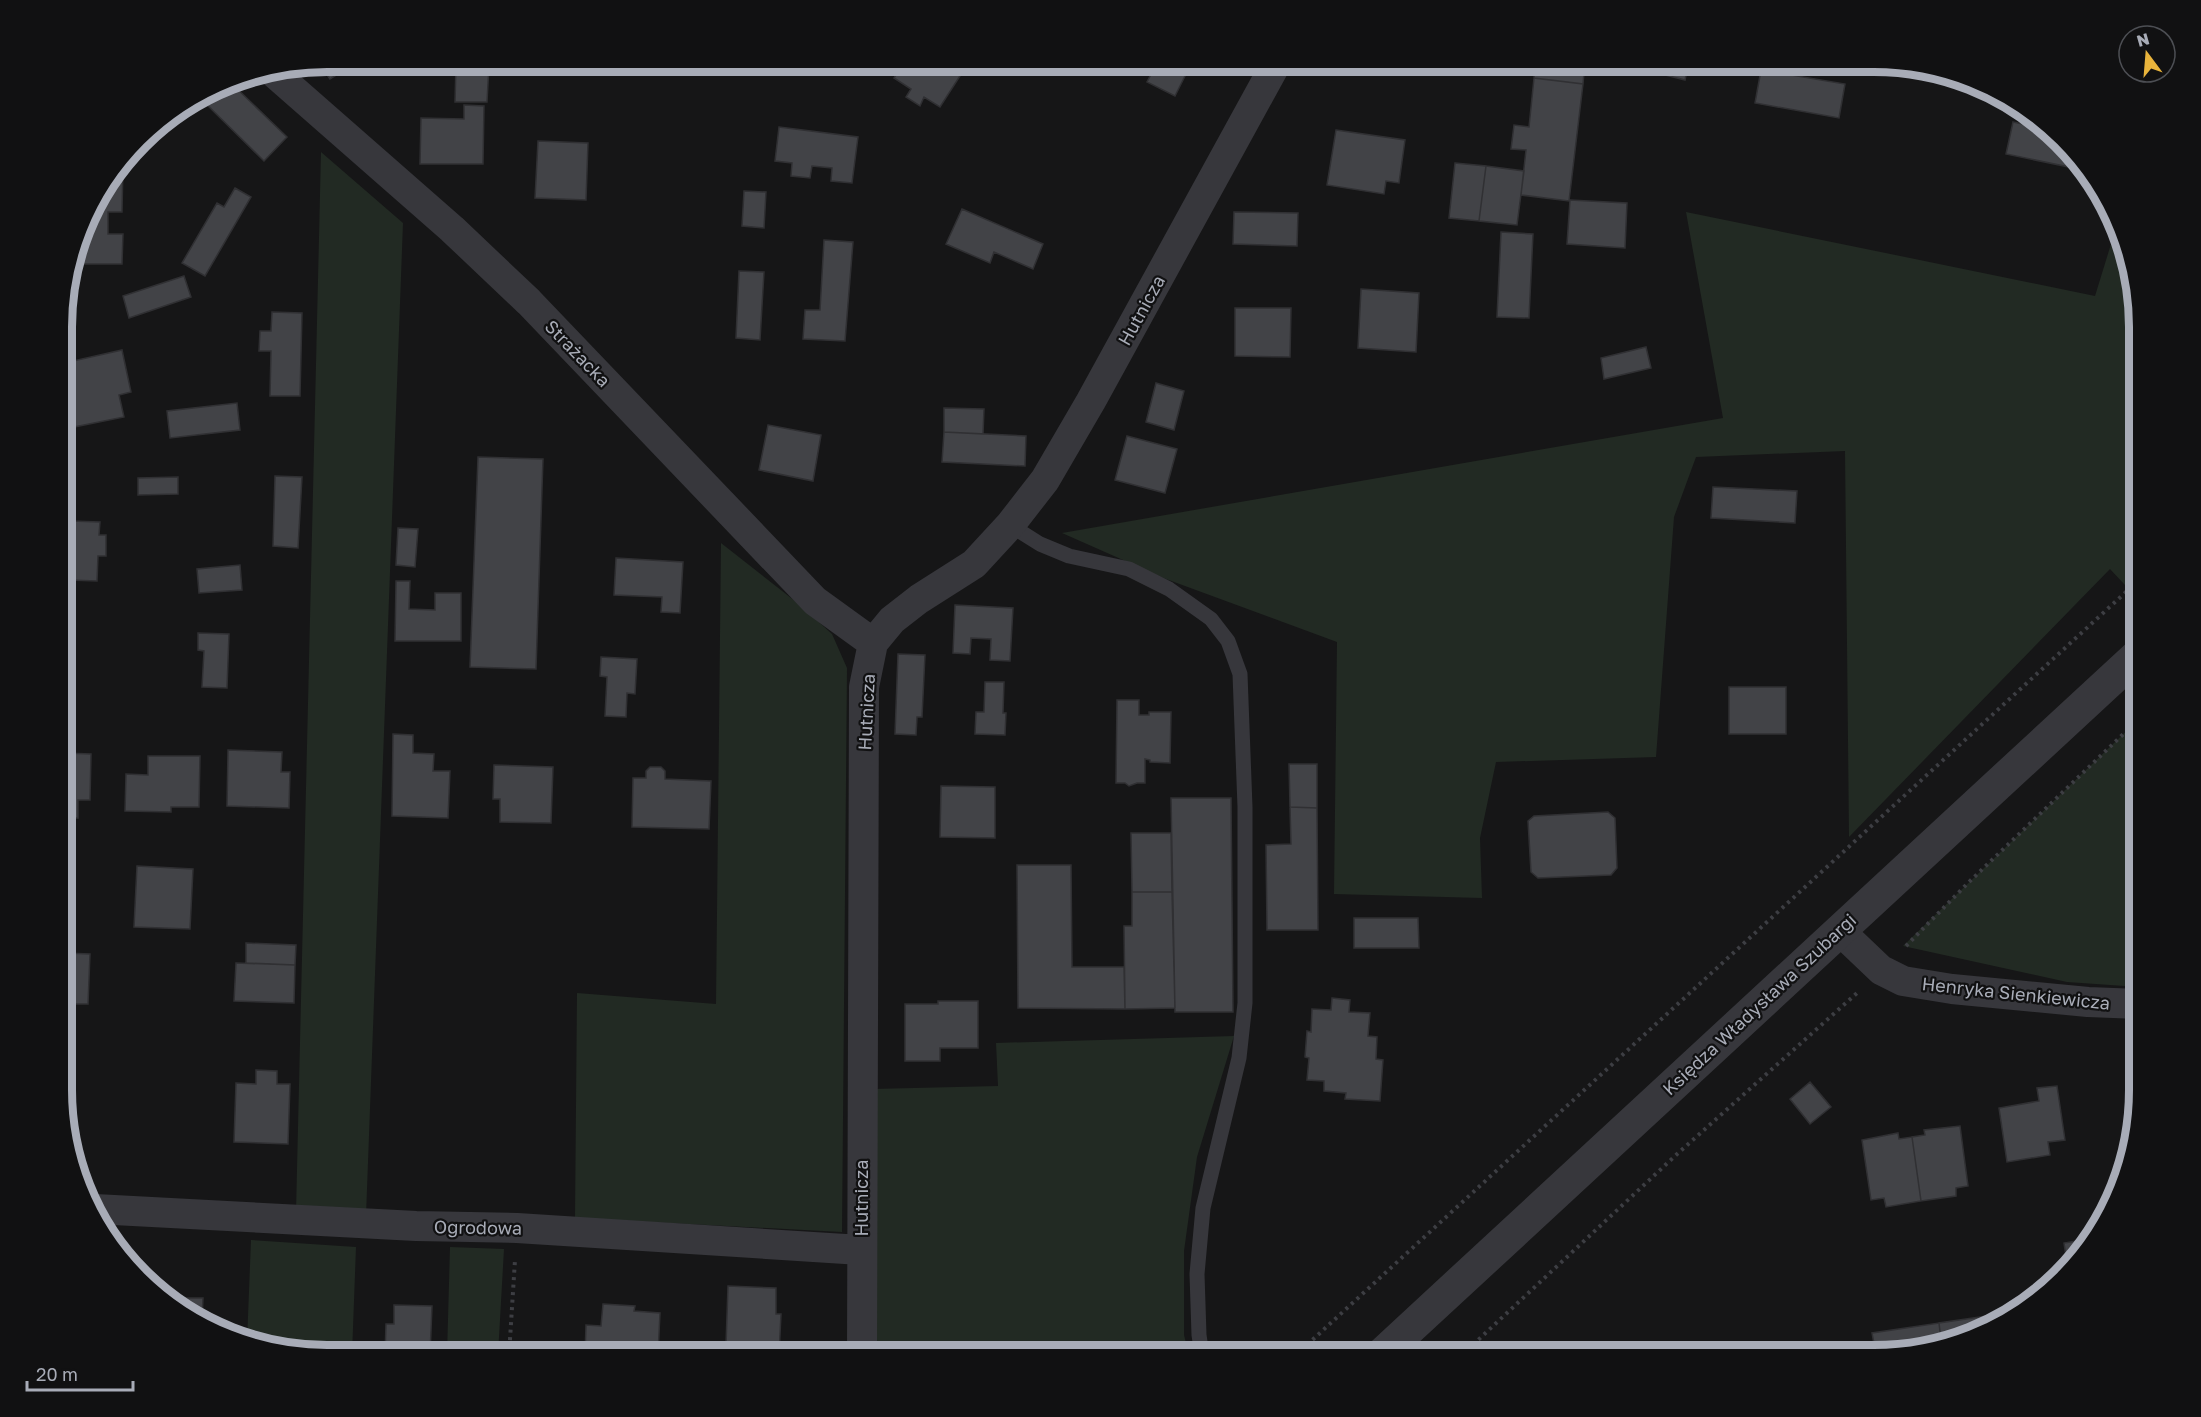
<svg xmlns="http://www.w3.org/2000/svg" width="2201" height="1417" font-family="'Golos Text',sans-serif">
  <rect width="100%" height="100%" fill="#161617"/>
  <path fill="#222a23" d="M321 152 403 223 366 1216 296 1212Z
    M1686 212 2095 296 2115 231 2139 310V600L2110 569 1849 837 1845 451 1696 457 1674 517 1656 757 1496 762 1480 838 1482 898 1334 894 1337 642 1166 579 1062 533 1723 418Z
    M721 543 800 605 832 634 847 668 842 1232 575 1218 577 993 716 1004Z
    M2139 719V987L2067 982 1903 946Z
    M1234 1036 1197 1157 1184 1251V1335L1189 1355H873L872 1089 998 1086 996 1043Z
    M251 1240 356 1247 352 1355C322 1355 273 1354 247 1342Z
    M450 1247 504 1249 498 1355H447Z"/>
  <path fill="#424347" stroke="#303033" stroke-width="1.5" d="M327 62H357L330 79 319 63Z
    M905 62H969L940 107 924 97 920 106 906 97 911 89 894 78Z
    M1154 62H1192L1175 96 1147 82 1157 63Z
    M1536 62H1585L1583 84 1534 78Z
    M1615 62H1689L1685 80Z
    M456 64 489 65 487 102H455Z
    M1761 70 1845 84 1839 118 1755 103Z
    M1534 78 1583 84 1569 201 1521 195 1526 150 1511 149 1514 125 1529 127Z
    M229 81 287 137 264 161 200 98Z
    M464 105 484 106 483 164H420L421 118 464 119Z
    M2013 122 2042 128 2070 158 2069 167 2006 154Z
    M779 127 858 137 852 183 831 181 832 168 812 166 810 178 791 176 792 163 775 161Z
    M1336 130 1405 140 1399 183 1386 181 1384 194 1327 185Z
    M538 141 588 143 586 200 535 198Z
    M1455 163 1486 166 1479 221 1449 218Z
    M123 165 122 212H108V234H123L122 264H72L89 209Z
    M1486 166 1524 171 1517 225 1479 221Z
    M235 188 251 197 205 276 182 263 217 203 224 207Z
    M744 191 766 192 764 228 742 226Z
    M1570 200 1627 203 1625 248 1567 244Z
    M962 209 1043 244 1033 269 994 252 990 263 946 244Z
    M1234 212 1298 213 1297 246 1233 244Z
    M1501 232 1533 234 1529 318 1497 317Z
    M824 240 853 242 845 341 803 339 805 310H820Z
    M739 271 764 272 760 340 736 338Z
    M184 276 191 297 129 318 123 296Z
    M1361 289 1419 293 1416 352 1358 348Z
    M1235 308H1291L1290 357 1235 356Z
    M272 312 302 313 300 396H270L271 351H259L260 331H271Z
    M1646 347 1651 368 1604 379 1601 358Z
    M122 350 131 392 119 395 124 417 69 428 64 403V363Z
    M1156 383 1184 391 1174 430 1146 422Z
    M237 403 240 430 170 438 167 411Z
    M944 408 984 409 983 434 944 432Z
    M768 425 821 435 813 481 759 470Z
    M944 432 1026 436 1025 466 942 462Z
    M1127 436 1177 449 1165 493 1115 480Z
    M478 457 543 459 536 669 470 667Z
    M275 476 302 477 298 548 273 546Z
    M178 477V494L138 495V478Z
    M1713 487 1797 491 1795 523 1711 518Z
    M71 521 100 522 99 535H106V556H98L97 581 69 580Z
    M398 528 418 529 415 567 396 565Z
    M616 558 683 562 680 613 661 612 662 597 614 595Z
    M240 565 242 590 199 593 197 569Z
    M396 581H410L409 609 435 610V593H461V641H395Z
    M955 605 1013 608 1010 661 990 660 991 639 971 638 970 654 953 653Z
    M198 633 229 634 227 688 202 687 204 651 198 650Z
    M898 654 925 655 922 717H917L916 735 895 734Z
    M601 657 637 659 635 694 627 693 626 717 605 716 607 677 600 676Z
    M985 682H1004L1003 713H1006L1005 735 975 734 976 712H984Z
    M1729 687H1786V734H1729Z
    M1117 700H1139V715H1149V712H1171L1170 763 1150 762V760L1145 759V783H1137L1129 786 1125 783H1116Z
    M393 734 413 735V753L434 754 433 771H450L448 818 392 816Z
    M228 750 282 752 281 772H290L289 808 227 806Z
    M64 753 91 754 90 800H78V818H64Z
    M148 756H200L199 807H171V812L125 811 126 774 148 775Z
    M1289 764H1317V808L1290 807Z
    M494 765 553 767 551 823 500 822V799H493Z
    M650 767H661L665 771V779L711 781 709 829 632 827 633 778H646V771Z
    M941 786 995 787V838L940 837Z
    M1171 798H1231L1233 1012H1175Z
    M1290 807 1317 808 1318 930H1267L1266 845 1291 844Z
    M1608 812 1615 818 1617 868 1611 875 1538 878 1531 872 1528 821 1534 816Z
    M1131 833H1171L1172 892H1132Z
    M1017 865H1071L1072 967H1124L1125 1009 1018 1008Z
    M137 866 193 869 190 929 134 927Z
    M1132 892H1172L1175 1008 1125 1009 1124 926H1132Z
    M1354 918H1418L1419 948H1354Z
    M246 943 296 945 295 965 246 963Z
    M65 953 90 954 88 1004H64Z
    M236 963 295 965 294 1003 234 1001Z
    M1332 998 1350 1000 1349 1012 1370 1013 1368 1036 1377 1037 1376 1059 1383 1060 1380 1101 1345 1099 1346 1093 1324 1091V1081L1307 1080 1309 1058 1305 1057 1307 1031 1311 1032 1312 1009 1331 1010Z
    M938 1001H978V1048H940V1061H905V1004H938Z
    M256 1070 277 1071V1084H290L288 1144 234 1142 236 1083 256 1084Z
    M64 1079 67 1080 64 1126Z
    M1810 1082 1831 1107 1810 1124 1790 1099Z
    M2057 1086 2065 1140 2048 1142 2050 1155 2007 1162 1999 1108 2039 1101 2037 1088Z
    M1960 1126 1968 1186 1956 1188V1196L1921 1201 1912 1137 1925 1135 1924 1130Z
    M1898 1133 1899 1139 1912 1137 1921 1201 1886 1207 1884 1198 1871 1200 1862 1140Z
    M2095 1238 2067 1263 2064 1243Z
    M728 1286 776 1288V1314H781L779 1355H746V1346L726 1345Z
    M165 1297H173V1304H183L184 1298H203L202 1321 180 1311Z
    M603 1304 635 1306 634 1311 660 1313 658 1355H585L586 1325 601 1326Z
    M394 1305 432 1306 430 1355H385L386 1324H394Z
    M2000 1314 2002 1322 1941 1340 1939 1323Z
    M1939 1323 1941 1340 1891 1355H1876L1872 1333Z"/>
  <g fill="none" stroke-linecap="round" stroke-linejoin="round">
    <path stroke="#3d3e43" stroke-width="4" stroke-dasharray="3 4.5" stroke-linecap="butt" d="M1906 946 1968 883 2139 719
      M509 1355 515 1260
      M1296 1355 2139 580
      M1462 1355 1675 1156 1857 993"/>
    <path stroke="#37373c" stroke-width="15" d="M1010 525 1040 544 1069 556 1129 569 1169 589 1211 619 1228 641 1240 674 1245 807V1003L1239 1058 1203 1208 1197 1274 1199 1335 1202 1355"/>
    <path stroke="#37373c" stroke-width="30" d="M273 72 452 229 529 302 815 601 873 643
      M1839 930 1881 970 1903 981 1952 989 2088 1002 2139 1004
      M95 1209 416 1226 517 1228 861 1250
      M862 1355 864 687 873 643 892 620 919 599 974 564 1010 525 1045 480 1091 401 1277 62"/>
    <path stroke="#37373c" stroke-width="33" d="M1381 1355 2139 654"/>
  </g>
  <g text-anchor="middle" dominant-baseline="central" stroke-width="4.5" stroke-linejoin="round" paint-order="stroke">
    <g font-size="18" fill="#a8acb7" stroke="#111112">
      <text transform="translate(1141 310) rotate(-61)">Hutnicza</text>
      <text transform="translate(578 353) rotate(46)">Strażacka</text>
      <text transform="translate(866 712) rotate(-87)">Hutnicza</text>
      <text transform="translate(2016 993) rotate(6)">Henryka Sienkiewicza</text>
      <text transform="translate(1759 1004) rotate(-43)">Księdza Władysława Szubargi</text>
      <text transform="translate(861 1198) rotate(-90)">Hutnicza</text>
      <text transform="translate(478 1227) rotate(1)">Ogrodowa</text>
    </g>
  </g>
  <path d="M0 0H2201V1417H0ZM327 72H1874A255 255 0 0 1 2129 327V1090A255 255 0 0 1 1874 1345H327A255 255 0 0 1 72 1090V327A255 255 0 0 1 327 72Z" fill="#111112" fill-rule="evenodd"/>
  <path fill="none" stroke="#a8acb7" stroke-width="8" d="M327 72H1874A255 255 0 0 1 2129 327V1090A255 255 0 0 1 1874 1345H327A255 255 0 0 1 72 1090V327A255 255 0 0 1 327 72Z"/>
  <g transform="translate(2147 54) rotate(344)"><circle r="28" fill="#111112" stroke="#4d4f54" stroke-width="1.5"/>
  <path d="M0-4.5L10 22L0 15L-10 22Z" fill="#e9b43c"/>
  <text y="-9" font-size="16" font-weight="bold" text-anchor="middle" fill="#a8acb7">N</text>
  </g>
  <path d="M27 1381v9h106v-9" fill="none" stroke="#a8acb7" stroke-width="3"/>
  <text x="36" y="1381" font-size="18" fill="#a8acb7" stroke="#111112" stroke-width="4.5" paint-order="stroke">20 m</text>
</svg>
